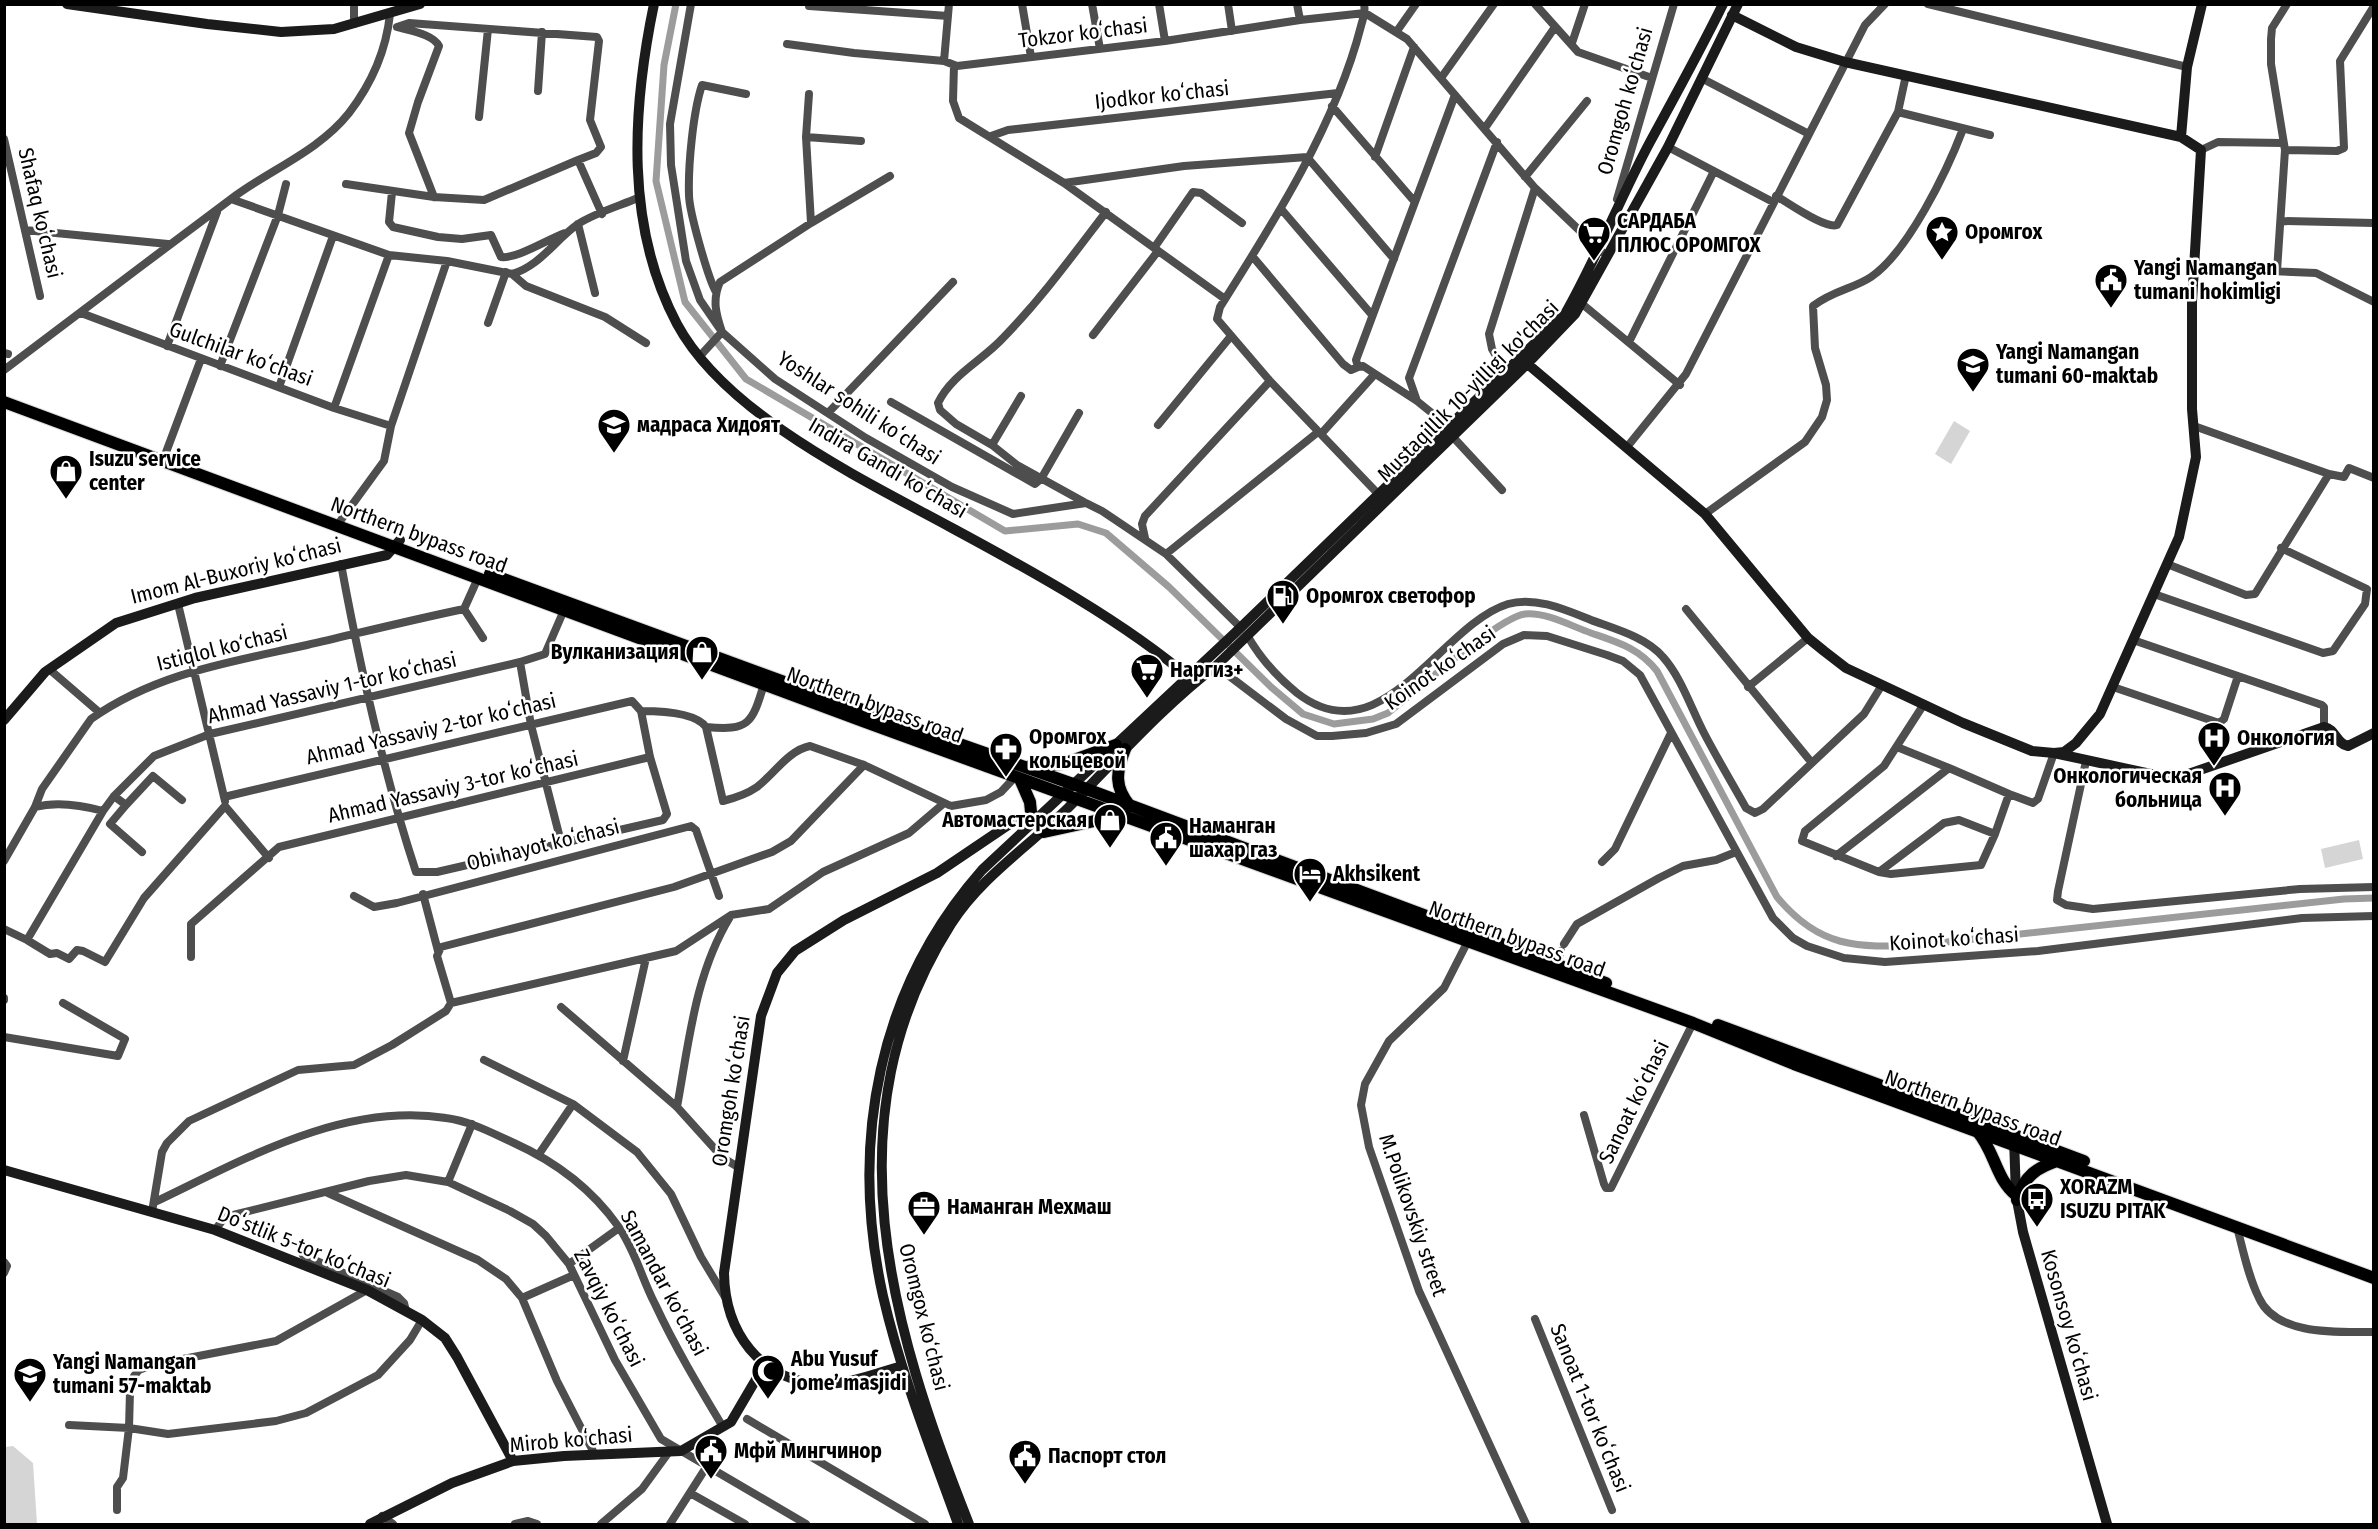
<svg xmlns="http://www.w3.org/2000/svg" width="2378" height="1529" font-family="'Fira Sans Condensed',sans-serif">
  <rect width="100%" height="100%" fill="#fff"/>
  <path fill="#d5d5d5" d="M1954 421 1970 431 1951 464 1935 454Z
    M2359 840 2363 859 2325 868 2321 849Z
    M13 1446 33 1463 37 1524H5V1447Z"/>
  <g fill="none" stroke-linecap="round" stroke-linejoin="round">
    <path stroke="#9c9c9c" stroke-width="7" d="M676 4 664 65 656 181 685 302 746 379 1005 531 1078 524 1106 533 1169 587 1271 687 1303 714 1334 724 1373 719 1388 713C1415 692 1499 617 1525 614 1546 612 1571 626 1591 633 1617 642 1639 648 1657 671L1777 897C1819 948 1857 948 1919 945L2344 899 2374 898"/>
    <g stroke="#dbdbdb" stroke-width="14">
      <path id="primary" d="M4 402 865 722 1693 1023 1794 1064 2374 1278
        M490 574 817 694 1073 784 1606 983
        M1125 749C1116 772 1114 787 1130 806
        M1030 766 1063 764 1116 745
        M1020 779 1030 802 1032 822
        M1044 832 1122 815
        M1718 1025 2084 1161
        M1977 1131C1995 1151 1995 1178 2016 1195
        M2017 1200C2024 1176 2037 1167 2060 1160"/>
    </g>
    <path stroke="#4e4e4e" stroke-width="8" d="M354 4V24
      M691 4 670 124 671 165 686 261 700 300 722 332 775 379 866 438 952 487 1013 514 1086 503 1102 511 1166 554 1241 628
      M1022 4 1031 57
      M1092 4 1100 49
      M1159 4 1165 41
      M1228 4 1232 31
      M1297 4 1300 20
      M1364 4C1366 13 1363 18 1361 26 1336 124 1274 222 1220 307L1217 319 1270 381 1382 498
      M1535 4 1578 52 1652 78
      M1928 4 2187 67
      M809 6 948 16
      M397 27 409 23 597 37 599 41 590 120 601 147 596 153 578 160
      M397 27C410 31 433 34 439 46L418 102 409 133 434 197
      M1397 31 1416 4
      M1572 43 1585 4
      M787 44 854 53 944 61 957 66 1165 41 1300 20 1365 13 1407 39 1535 188 1602 252
      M944 61 949 4
      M954 65 953 101 959 118 1064 183 1225 299
      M1906 75 1898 112 1990 135
      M1441 78 1494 4
      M1701 78 1809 134
      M538 91 542 32
      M1332 106 1414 201
      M479 117 488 29
      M1485 128 1555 27
      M991 136 1008 130 1338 93
      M806 137 809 94
      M4 139 40 296
      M1668 147 1773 202
      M2201 150 2218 142 2282 143
      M2285 150 2337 151 2344 148 2340 61 2374 6
      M1375 157 1414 47
      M1525 177 1587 101
      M1064 183 1184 166 1307 157 1394 259
      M346 184 434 197 484 200 578 160 602 214
      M392 192 389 222 393 227 438 237 462 239 491 235 501 257C517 259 548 239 565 233
      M1776 196C1789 203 1824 229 1837 225L1898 112
      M231 199 389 255 447 261 512 274C540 266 555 240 578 224 595 213 619 206 638 198
      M1617 199 1674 4
      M1282 210 1372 315
      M2281 221 2374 223
      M811 223 890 176
      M578 224 595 293
      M25 230 168 244
      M1154 248 1193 192 1201 193 1242 223
      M1253 257 1343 364 1351 370 1358 367
      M2195 268 2316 273 2374 302
      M2277 271 2285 150 2271 64V39L2272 28 2287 4
      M512 274 526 286 605 317 646 343
      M716 292C708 278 689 211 689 195 688 166 693 112 702 85L746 94
      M1581 303 1680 385
      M81 313 334 408 391 426
      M488 323 506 272
      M1093 335 1158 251
      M1629 342 1714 171
      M167 346 217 212
      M4 353 8 354
      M700 356 722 332C716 314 712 300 720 282L811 223 806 137 861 141
      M220 366 278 215 286 184
      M4 370C80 312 155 256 231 199 269 170 318 152 349 113 372 83 386 52 390 14
      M1506 373 1492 349 1489 334 1535 188
      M279 387 333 236
      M1417 401 1363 366 1358 367 1356 360 1455 95
      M891 402 1035 484 1041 479 1079 413
      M334 408 389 255
      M828 413 953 282
      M1158 425 1231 336
      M1448 426 1417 401 1409 378 1497 142
      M2194 426 2329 474 2344 477 2349 468 2374 478
      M1321 434 1374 375
      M1453 437 1502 490
      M992 445 1021 396
      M1627 447 1686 374 1865 25 1885 4
      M165 455 201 359
      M1084 502 1017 465 992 445 956 424 940 410 938 403C951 375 983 360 1003 338 1041 299 1073 255 1106 212
      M1705 514 1805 442 1822 417 1827 400 1826 385 1815 348 1813 306C1834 290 1853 289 1871 277 1908 252 1947 171 1963 129
      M341 520 384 461 391 426 447 261
      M1145 538 1142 524 1145 516 1270 381
      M1166 554 1318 432
      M341 564C360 667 383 772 416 872H437L663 820 667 814 650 757 641 711C658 711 695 712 706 727 749 731 752 724 764 684
      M2167 564 2246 595 2255 594 2329 474
      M2154 594 2323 653 2333 651 2365 604 2367 589 2281 548
      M178 604 225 801
      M464 609 483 638
      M1686 609 1812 763
      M1247 635C1260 658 1276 676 1297 693 1382 759 1440 625 1508 604 1535 596 1566 610 1591 620 1615 629 1646 637 1663 657 1681 677 1691 708 1704 733 1717 758 1732 783 1746 808L1755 813 1763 809 1864 714 1882 685
      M2133 640 2322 705 2324 707V727
      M520 662 531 725 561 842
      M1216 666 1286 719 1317 736H1332L1366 733 1396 724 1503 644 1524 635 1547 636 1607 655 1623 661 1640 675 1773 918 1793 938 1807 946 1844 958 1885 962 2038 951 2302 918 2374 916
      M49 669 100 713
      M1748 687 1808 638
      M2113 687 2219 723 2224 719 2238 676
      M1924 704 1884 766 1805 831 1802 841 1879 872 1944 823 1959 820 1995 834 2009 794 2033 803 2038 799 2054 753
      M706 727 723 801C735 798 747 794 757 787 774 774 789 750 810 746L864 765 951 806 986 800 1001 792 1015 777
      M1897 747 1949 768
      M2086 761 2058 891 2057 900 2066 905 2093 909 2300 889 2374 887
      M114 796 126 805 153 776 182 800
      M224 797 632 701 641 711
      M126 805 110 824 142 852
      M35 807C58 801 81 805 103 811
      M1836 856 1949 768 2009 794
      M4 861 35 807 42 789 91 719C156 673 231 662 307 645 359 633 411 620 464 609L478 578
      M1602 862 1615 849 1671 733
      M1879 872 1891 874 1981 865 1995 834
      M423 894 438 951
      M354 896 374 907 397 903 691 826 696 830 719 896
      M4 929 27 940 103 811 114 796 154 756 210 734 520 662 545 654 564 610
      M1470 937 1444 988 1389 1041 1365 1084 1361 1105 1369 1147 1419 1291 1526 1524
      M27 940 50 954 57 953 69 959 77 950 83 951 105 962 144 898 225 806 269 858
      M1564 944 1577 924 1659 878 1683 866 1716 860 1736 852
      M191 957V924L279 847 650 757
      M1556 964 1561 951
      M4 998V1000
      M451 1003 676 951 731 915 769 909 823 872 909 833 943 804
      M561 1007 677 1107 723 1158 738 1167
      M4 1037 118 1056 125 1039 63 1003
      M484 1060 573 1104 637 1152 671 1194 701 1257 725 1297
      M623 1061 646 958
      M677 1107C689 1042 695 974 730 917
      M1584 1115 1604 1184 1606 1188H1611L1693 1023
      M539 1154 573 1104
      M448 1182 472 1124
      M328 1193 478 1260 506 1279 522 1298 557 1381 595 1455
      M155 1202C245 1159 343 1102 446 1118 470 1121 492 1133 514 1143 556 1162 591 1188 618 1226 635 1250 642 1279 655 1304 675 1347 699 1387 723 1427
      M152 1212 162 1152 167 1143 189 1121 298 1070 354 1065 392 1045 446 1011 451 1003 437 956 441 947 674 887 772 852 791 841 864 765
      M2237 1227C2243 1250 2248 1276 2259 1298 2276 1336 2339 1332 2374 1332
      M215 1230 225 1217 369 1181 406 1175 448 1182 510 1211 533 1224 546 1236 569 1264 615 1360 661 1439 806 1524
      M303 1255 398 1297 404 1303 406 1311
      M4 1262 7 1266 4 1273
      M569 1264 619 1228
      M522 1298 574 1275
      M1535 1319 1612 1510
      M747 1419 925 1524
      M69 1425 129 1428 168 1434 276 1421 306 1413 378 1375 410 1340 422 1320
      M690 1493 745 1524
      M117 1510V1487L123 1478 129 1428 130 1391 134 1376 139 1370 152 1365 276 1341 367 1290
      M382 1516 393 1524
      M515 1524 528 1521 537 1524
      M601 1524 642 1489 669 1452
      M670 1524 707 1466"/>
    <path stroke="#1b1b1b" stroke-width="10" d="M67 4 207 24 281 32 334 29 420 4
      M654 4C632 110 625 226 677 324 726 415 864 480 952 528 1030 570 1125 622 1192 680
      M1732 15 1796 47 1845 62 2181 137 2201 150 2192 302V409L2196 457 2179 537 2100 714 2076 743 2064 752 2054 753
      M2181 137 2187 67 2202 4
      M1524 361 1705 514 1808 638 1824 651 1846 668 1963 723 2032 751 2054 753 2174 779 2324 727C2336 729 2336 744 2348 746L2374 733
      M4 720 45 672 116 623 195 598 387 555 400 540
      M2014 1139 2016 1195 2023 1232 2107 1524
      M4 1170 215 1230 367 1290 422 1320 445 1338 457 1357 513 1461
      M902 1366C877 1373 848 1385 822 1384 759 1381 725 1331 724 1273L761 1016 777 973 795 951 844 920 937 873 1014 821 1027 818 1032 822
      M370 1524 452 1483 513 1461 564 1456 681 1451 731 1422 765 1364
      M958 1524C931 1449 901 1374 883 1296 849 1143 878 988 982 870L1235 633 1565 314C1597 258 1620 198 1650 142 1675 96 1700 51 1723 4
      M969 1524C891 1328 828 1117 951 924 981 877 1029 846 1068 808 1116 760 1162 707 1216 666L1527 364 1575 314 1668 147 1738 4"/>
    <use href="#primary" stroke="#000" stroke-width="12"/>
  </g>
  <defs>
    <g id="sight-pin" transform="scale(1.725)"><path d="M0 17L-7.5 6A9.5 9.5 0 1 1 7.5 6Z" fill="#000" stroke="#fff"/><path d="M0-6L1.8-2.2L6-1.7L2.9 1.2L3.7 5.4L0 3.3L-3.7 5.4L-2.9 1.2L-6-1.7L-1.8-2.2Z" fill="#fff"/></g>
    <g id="supermarket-pin" transform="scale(1.725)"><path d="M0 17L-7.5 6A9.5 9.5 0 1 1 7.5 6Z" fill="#000" stroke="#fff"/><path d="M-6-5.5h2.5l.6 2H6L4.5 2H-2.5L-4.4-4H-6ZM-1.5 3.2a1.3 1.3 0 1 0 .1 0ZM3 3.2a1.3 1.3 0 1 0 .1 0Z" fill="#fff"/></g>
    <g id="civic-pin" transform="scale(1.725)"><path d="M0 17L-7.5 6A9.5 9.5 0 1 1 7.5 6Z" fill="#000" stroke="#fff"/><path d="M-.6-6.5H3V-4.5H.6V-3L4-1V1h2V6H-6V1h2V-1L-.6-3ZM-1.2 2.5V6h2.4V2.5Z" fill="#fff"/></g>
    <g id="school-pin" transform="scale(1.725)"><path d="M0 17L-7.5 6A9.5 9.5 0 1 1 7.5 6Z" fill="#000" stroke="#fff"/><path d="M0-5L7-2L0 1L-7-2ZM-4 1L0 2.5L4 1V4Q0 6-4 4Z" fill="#fff"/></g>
    <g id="university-pin" transform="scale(1.725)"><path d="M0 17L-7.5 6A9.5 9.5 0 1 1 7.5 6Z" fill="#000" stroke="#fff"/><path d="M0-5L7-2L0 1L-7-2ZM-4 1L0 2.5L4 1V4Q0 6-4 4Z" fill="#fff"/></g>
    <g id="shop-pin" transform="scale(1.725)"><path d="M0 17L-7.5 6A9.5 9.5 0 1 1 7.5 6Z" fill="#000" stroke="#fff"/><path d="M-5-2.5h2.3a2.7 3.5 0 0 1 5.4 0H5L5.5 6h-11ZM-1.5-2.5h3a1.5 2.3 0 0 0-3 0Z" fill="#fff"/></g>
    <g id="fuel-pin" transform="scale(1.725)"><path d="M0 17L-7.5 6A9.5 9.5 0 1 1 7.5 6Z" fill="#000" stroke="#fff"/><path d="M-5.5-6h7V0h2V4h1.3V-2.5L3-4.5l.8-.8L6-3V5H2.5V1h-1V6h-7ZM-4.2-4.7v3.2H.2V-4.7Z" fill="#fff"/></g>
    <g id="hospital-pin" transform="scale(1.725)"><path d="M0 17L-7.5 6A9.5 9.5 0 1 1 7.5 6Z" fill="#000" stroke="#fff"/><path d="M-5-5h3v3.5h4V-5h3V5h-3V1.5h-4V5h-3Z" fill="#fff"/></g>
    <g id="pharmacy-pin" transform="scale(1.725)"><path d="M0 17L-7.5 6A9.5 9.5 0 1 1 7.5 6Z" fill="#000" stroke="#fff"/><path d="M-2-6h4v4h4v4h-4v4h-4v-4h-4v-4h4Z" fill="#fff"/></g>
    <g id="hotel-pin" transform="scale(1.725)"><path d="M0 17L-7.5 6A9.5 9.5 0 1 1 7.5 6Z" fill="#000" stroke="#fff"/><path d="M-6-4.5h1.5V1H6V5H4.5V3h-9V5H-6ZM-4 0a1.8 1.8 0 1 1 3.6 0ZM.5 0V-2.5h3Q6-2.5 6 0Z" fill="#fff"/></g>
    <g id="bus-pin" transform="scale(1.725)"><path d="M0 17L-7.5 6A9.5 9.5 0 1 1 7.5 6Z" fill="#000" stroke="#fff"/><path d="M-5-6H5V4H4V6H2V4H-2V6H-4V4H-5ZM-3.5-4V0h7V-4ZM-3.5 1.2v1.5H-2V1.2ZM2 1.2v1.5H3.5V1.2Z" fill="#fff"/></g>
    <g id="office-pin" transform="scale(1.725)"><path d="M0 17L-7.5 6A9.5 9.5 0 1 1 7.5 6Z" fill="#000" stroke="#fff"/><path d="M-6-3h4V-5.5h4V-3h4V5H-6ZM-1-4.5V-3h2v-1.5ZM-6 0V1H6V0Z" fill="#fff"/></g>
    <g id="mosque-pin" transform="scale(1.725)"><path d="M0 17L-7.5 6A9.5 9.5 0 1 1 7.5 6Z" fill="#000" stroke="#fff"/><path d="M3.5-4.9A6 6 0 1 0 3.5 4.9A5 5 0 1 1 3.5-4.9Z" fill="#fff"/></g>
  </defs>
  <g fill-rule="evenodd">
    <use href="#sight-pin" x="1942" y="232"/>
    <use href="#supermarket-pin" x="1594" y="233"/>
    <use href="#civic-pin" x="2111" y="280"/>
    <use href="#school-pin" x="1973" y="364"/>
    <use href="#university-pin" x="614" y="425"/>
    <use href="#shop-pin" x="66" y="471"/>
    <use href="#fuel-pin" x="1283" y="596"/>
    <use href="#shop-pin" x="702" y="652"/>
    <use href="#supermarket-pin" x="1147" y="670"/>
    <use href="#hospital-pin" x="2214" y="738"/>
    <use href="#pharmacy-pin" x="1006" y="749"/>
    <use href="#hospital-pin" x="2225" y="788"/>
    <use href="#shop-pin" x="1110" y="820"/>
    <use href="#civic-pin" x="1166" y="838"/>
    <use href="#hotel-pin" x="1310" y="874"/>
    <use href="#bus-pin" x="2037" y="1199"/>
    <use href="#office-pin" x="924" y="1207"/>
    <use href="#mosque-pin" x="768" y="1371"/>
    <use href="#school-pin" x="30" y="1374"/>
    <use href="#civic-pin" x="711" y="1451"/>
    <use href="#civic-pin" x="1025" y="1456"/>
  </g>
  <g text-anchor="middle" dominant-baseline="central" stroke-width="5" stroke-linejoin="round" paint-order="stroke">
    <g font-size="21" fill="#000" stroke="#fff">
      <text transform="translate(1083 33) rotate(-7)">Tokzor koʻchasi</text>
      <text transform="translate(1162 95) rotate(-6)">Ijodkor koʻchasi</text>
      <text transform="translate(1625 101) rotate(-74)">Oromgoh koʻchasi</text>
      <text transform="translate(40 213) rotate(77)">Shafaq koʻchasi</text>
      <text transform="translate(241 354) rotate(20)">Gulchilar koʻchasi</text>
      <text transform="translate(1468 391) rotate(-45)">Mustaqillik 10-yilligi ko'chasi</text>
      <text transform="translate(859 408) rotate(33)">Yoshlar sohili koʻchasi</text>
      <text transform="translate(888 468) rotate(30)">Indira Gandi koʻchasi</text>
      <text transform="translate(419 535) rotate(20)">Northern bypass road</text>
      <text transform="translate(236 571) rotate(-14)">Imom Al-Buxoriy koʻchasi</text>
      <text transform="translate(222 648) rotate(-14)">Istiqlol ko‘chasi</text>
      <text transform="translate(1440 668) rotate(-35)">Koinot koʻchasi</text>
      <text transform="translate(332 688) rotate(-13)">Ahmad Yassaviy 1-tor koʻchasi</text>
      <text transform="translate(875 705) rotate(20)">Northern bypass road</text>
      <text transform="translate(431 729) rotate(-13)">Ahmad Yassaviy 2-tor koʻchasi</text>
      <text transform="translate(453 787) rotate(-13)">Ahmad Yassaviy 3-tor koʻchasi</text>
      <text transform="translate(543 845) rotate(-14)">Obi hayot koʻchasi</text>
      <text transform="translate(1517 939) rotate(20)">Northern bypass road</text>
      <text transform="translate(1954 939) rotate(-4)">Koinot koʻchasi</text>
      <text transform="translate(731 1091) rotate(-81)">Oromgoh koʻchasi</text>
      <text transform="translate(1634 1102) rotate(-64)">Sanoat koʻchasi</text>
      <text transform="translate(1973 1108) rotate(20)">Northern bypass road</text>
      <text transform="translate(1413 1215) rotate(71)">M.Polikovskiy street</text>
      <text transform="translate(304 1247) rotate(22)">Doʻstlik 5-tor koʻchasi</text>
      <text transform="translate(664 1283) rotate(62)">Samandar ko‘chasi</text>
      <text transform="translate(609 1308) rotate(63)">Zavqiy koʻchasi</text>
      <text transform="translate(924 1317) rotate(76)">Oromgox ko‘chasi</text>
      <text transform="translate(2069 1325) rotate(74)">Kosonsoy koʻchasi</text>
      <text transform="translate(1590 1408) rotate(68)">Sanoat 1-tor koʻchasi</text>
      <text transform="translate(571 1440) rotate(-5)">Mirob koʻchasi</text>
    </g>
    <g font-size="21" font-weight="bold" fill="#000" stroke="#fff" text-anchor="start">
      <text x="1617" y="221">САРДАБА<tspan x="1617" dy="24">ПЛЮС ОРОМГОХ</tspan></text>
      <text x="1965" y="232">Оромгох</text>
      <text x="2134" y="268">Yangi Namangan<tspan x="2134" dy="24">tumani hokimligi</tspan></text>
      <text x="1996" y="352">Yangi Namangan<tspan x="1996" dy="24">tumani 60-maktab</tspan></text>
      <text x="637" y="425">мадраса Хидоят</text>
      <text x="89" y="459">Isuzu service<tspan x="89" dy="24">center</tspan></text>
      <text x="1306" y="596">Оромгох светофор</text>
      <text x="679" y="652" text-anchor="end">Вулканизация</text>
      <text x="1170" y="670">Наргиз+</text>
      <text x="1029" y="737">Оромгох<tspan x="1029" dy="24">кольцевой</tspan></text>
      <text x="2237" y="738">Онкология</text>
      <text x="2202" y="776" text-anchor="end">Онкологическая<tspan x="2202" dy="24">больница</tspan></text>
      <text x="1087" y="820" text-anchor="end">Автомастерская</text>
      <text x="1189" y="826">Наманган<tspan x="1189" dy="24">шахар газ</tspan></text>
      <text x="1333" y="874">Akhsikent</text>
      <text x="2060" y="1187">XORAZM<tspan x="2060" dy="24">ISUZU PITAK</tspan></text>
      <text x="947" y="1207">Наманган Мехмаш</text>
      <text x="791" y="1359">Abu Yusuf<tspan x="791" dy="24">jome’ masjidi</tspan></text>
      <text x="53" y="1362">Yangi Namangan<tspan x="53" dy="24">tumani 57-maktab</tspan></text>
      <text x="734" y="1451">Мфй Мингчинор</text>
      <text x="1048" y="1456">Паспорт стол</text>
    </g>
  </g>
  <rect width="2378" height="1529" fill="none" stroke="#000000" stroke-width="12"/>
</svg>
